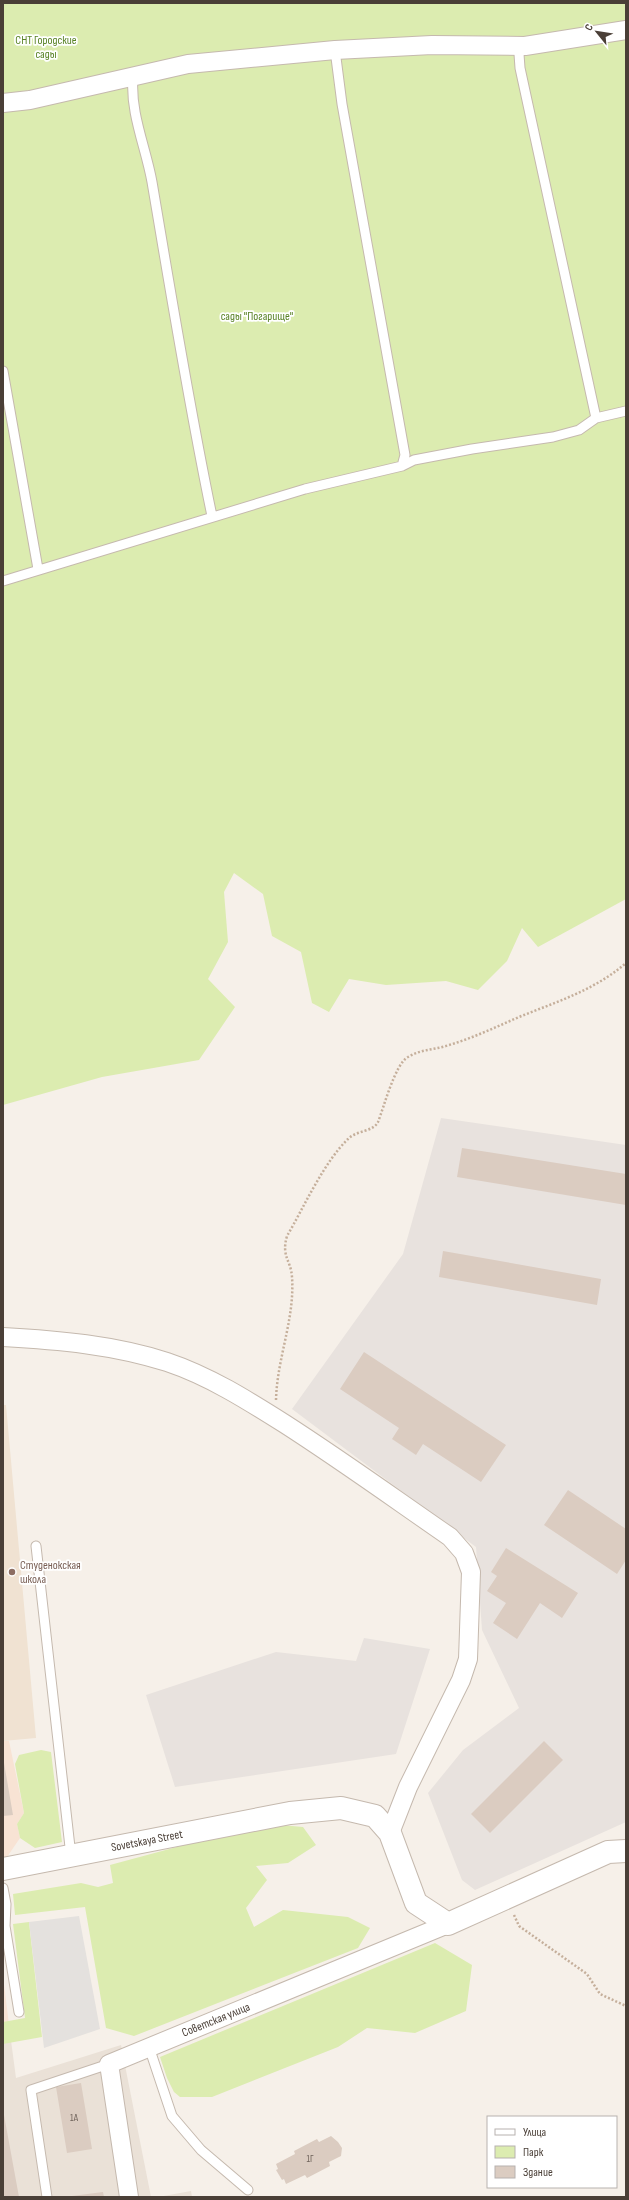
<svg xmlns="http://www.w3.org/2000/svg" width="629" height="2200" font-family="'Sofia Sans Condensed',sans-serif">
  <rect width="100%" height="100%" fill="#f6f0e9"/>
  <path fill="#eae1d7" d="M10 2033 16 2078 121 2045 151 2197H3V2034Z
    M191 2191 192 2197H158Z"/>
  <path fill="#f8e3d4" d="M3 1741H9L24 1813 17 1824 20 1838 7 1857 3 1858Z
    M3 1976 10 2033 3 2034Z"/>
  <path fill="#e8e2de" d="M441 1118 626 1145V1822L475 1890 462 1880 428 1793 463 1750 519 1708 482 1630 476 1547 292 1409 403 1254Z
    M364 1638 430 1649 396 1754 175 1787 146 1695 276 1652 356 1661Z"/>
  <path fill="#f0e2d2" d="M3 1405H6L36 1738 3 1741Z"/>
  <path fill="#dcecb0" d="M3 3H626V899L538 947 522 928 507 961 478 990 446 981 386 985 349 979 329 1012 312 1003 301 952 272 936 263 894 234 873 224 892 228 942 208 979 235 1007 199 1060 102 1077 3 1105Z
    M41 1750 51 1752 62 1842 35 1848 20 1838 17 1824 24 1813 15 1764 19 1755Z
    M281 1825 303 1827 316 1845 288 1863 256 1866 267 1880 246 1908 254 1927 283 1910 348 1917 370 1928 358 1948 134 2036 106 2028 85 1907 15 1915 13 1894 81 1883 98 1887 113 1883 110 1865 199 1841Z
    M29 1922 42 2037 3 2044V2022L25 2018 13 1924Z
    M435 1943 472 1965 466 2011 415 2033 367 2028 338 2047 212 2097H180L174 2092 167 2078 160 2057Z"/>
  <path fill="#e4e1de" d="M79 1916 100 2029 44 2048 29 1922Z"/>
  <path fill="#dbccc1" d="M462 1148 626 1174V1205L457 1177Z
    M443 1251 601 1279 597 1305 439 1277Z
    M364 1352 506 1445 481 1482 423 1444 416 1455 392 1439 399 1428 340 1389Z
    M568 1490 626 1529V1560L617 1574 544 1525Z
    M506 1548 578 1593 562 1618 540 1603 517 1639 493 1623 506 1603 487 1591 497 1576 491 1572Z
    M544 1741 563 1760 490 1833 471 1814Z
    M3 1757 13 1815 3 1816Z
    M81 2083 92 2149 67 2153 56 2087Z
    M3 2115H4L19 2197H3Z
    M331 2136 338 2142 342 2148 341 2156 329 2162 330 2166 307 2178 305 2175 286 2184 284 2179 282 2180 276 2170 278 2169 276 2164 295 2154 294 2151 317 2139 319 2142Z
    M103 2192 104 2197H72V2196Z"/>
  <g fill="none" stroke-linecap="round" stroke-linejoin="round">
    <g stroke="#c5b9ae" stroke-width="11">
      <path id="service" d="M525 46 519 54 520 68 596 418
        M335 50 342 104 405 455 402 466
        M133 78C130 113 146 148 152 182 171 294 189 406 212 516
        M3 371 38 569
        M3 581 305 489 402 466 414 460 472 449 553 437 579 430 596 418 626 411
        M36 1546 71 1856
        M3 1888 6 1904 5 1926 19 2012
        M149 2047 172 2116 201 2150 248 2190
        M47 2197 31 2090 109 2064"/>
    </g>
    <g stroke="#c5b9ae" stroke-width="20">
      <path id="minor" d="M3 103 30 100 188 64 335 50 432 45 525 46 626 30
        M3 1337C58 1340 114 1345 167 1362 209 1376 247 1400 285 1424 341 1460 395 1499 450 1537L464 1553 471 1572 468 1659 461 1680 408 1787 390 1833
        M129 2197 109 2064 448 1924"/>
    </g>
    <g stroke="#c5b9ae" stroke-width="24">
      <path id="tertiary" d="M3 1869 290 1813 341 1808 375 1816 390 1833 416 1903 448 1924 608 1852 626 1851"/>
    </g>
    <path stroke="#c5af9b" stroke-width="2.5" stroke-dasharray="2 2" stroke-linecap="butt" d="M276 1400C277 1358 295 1319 292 1277 291 1260 281 1257 287 1236 304 1207 324 1162 348 1139 357 1130 373 1132 378 1122 384 1107 395 1064 408 1057 421 1049 435 1050 449 1045 473 1038 496 1027 519 1017 556 1002 595 990 626 963
      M514 1915 519 1926 587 1974 600 1994 626 2006"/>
    <use href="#service" stroke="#fff" stroke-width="9"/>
    <use href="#minor" stroke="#fff" stroke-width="18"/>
    <use href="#tertiary" stroke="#fff" stroke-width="22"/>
  </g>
  <circle fill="#8d6e63" stroke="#fff" stroke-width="1.5" cx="12" cy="1572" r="4"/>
  <g text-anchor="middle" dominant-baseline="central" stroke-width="3.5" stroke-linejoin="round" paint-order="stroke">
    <g font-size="10" fill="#6e625a">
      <text x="74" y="2118">1А</text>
      <text x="310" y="2159">1Г</text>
    </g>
    <g font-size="12" fill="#588225" stroke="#fff">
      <text x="46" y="40">СНТ Городские<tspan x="46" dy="14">сады</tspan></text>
      <text x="257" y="316">сады "Погарище"</text>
    </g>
    <g font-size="12" fill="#785e54" stroke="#fff" text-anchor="start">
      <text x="20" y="1565">Студенокская<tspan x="20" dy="14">школа</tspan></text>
    </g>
    <g font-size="12" fill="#4a3f37" stroke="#fff">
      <text transform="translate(147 1841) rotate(-11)">Sovetskaya Street</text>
      <text transform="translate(216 2020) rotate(-22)">Советская улица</text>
    </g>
  </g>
  <rect width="629" height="2200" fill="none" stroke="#4a3f37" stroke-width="8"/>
  <rect x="487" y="2116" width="130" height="72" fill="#ffffff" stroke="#b7b2af"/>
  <rect x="495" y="2129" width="20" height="6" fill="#ffffff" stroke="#b7b2af"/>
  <text x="523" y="2136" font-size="12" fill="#4a3f37">Улица</text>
  <rect x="495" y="2146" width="20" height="12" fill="#dcecb0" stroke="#b7b2af"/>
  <text x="523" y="2156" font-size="12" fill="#4a3f37">Парк</text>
  <rect x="495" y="2166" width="20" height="12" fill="#dbccc1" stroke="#b7b2af"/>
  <text x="523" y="2176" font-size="12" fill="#4a3f37">Здание</text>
  <g transform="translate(597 32) rotate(300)" stroke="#ffffff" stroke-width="3" paint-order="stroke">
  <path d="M0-3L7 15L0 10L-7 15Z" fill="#4a3f37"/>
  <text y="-6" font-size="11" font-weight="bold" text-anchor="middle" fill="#4a3f37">С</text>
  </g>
</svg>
